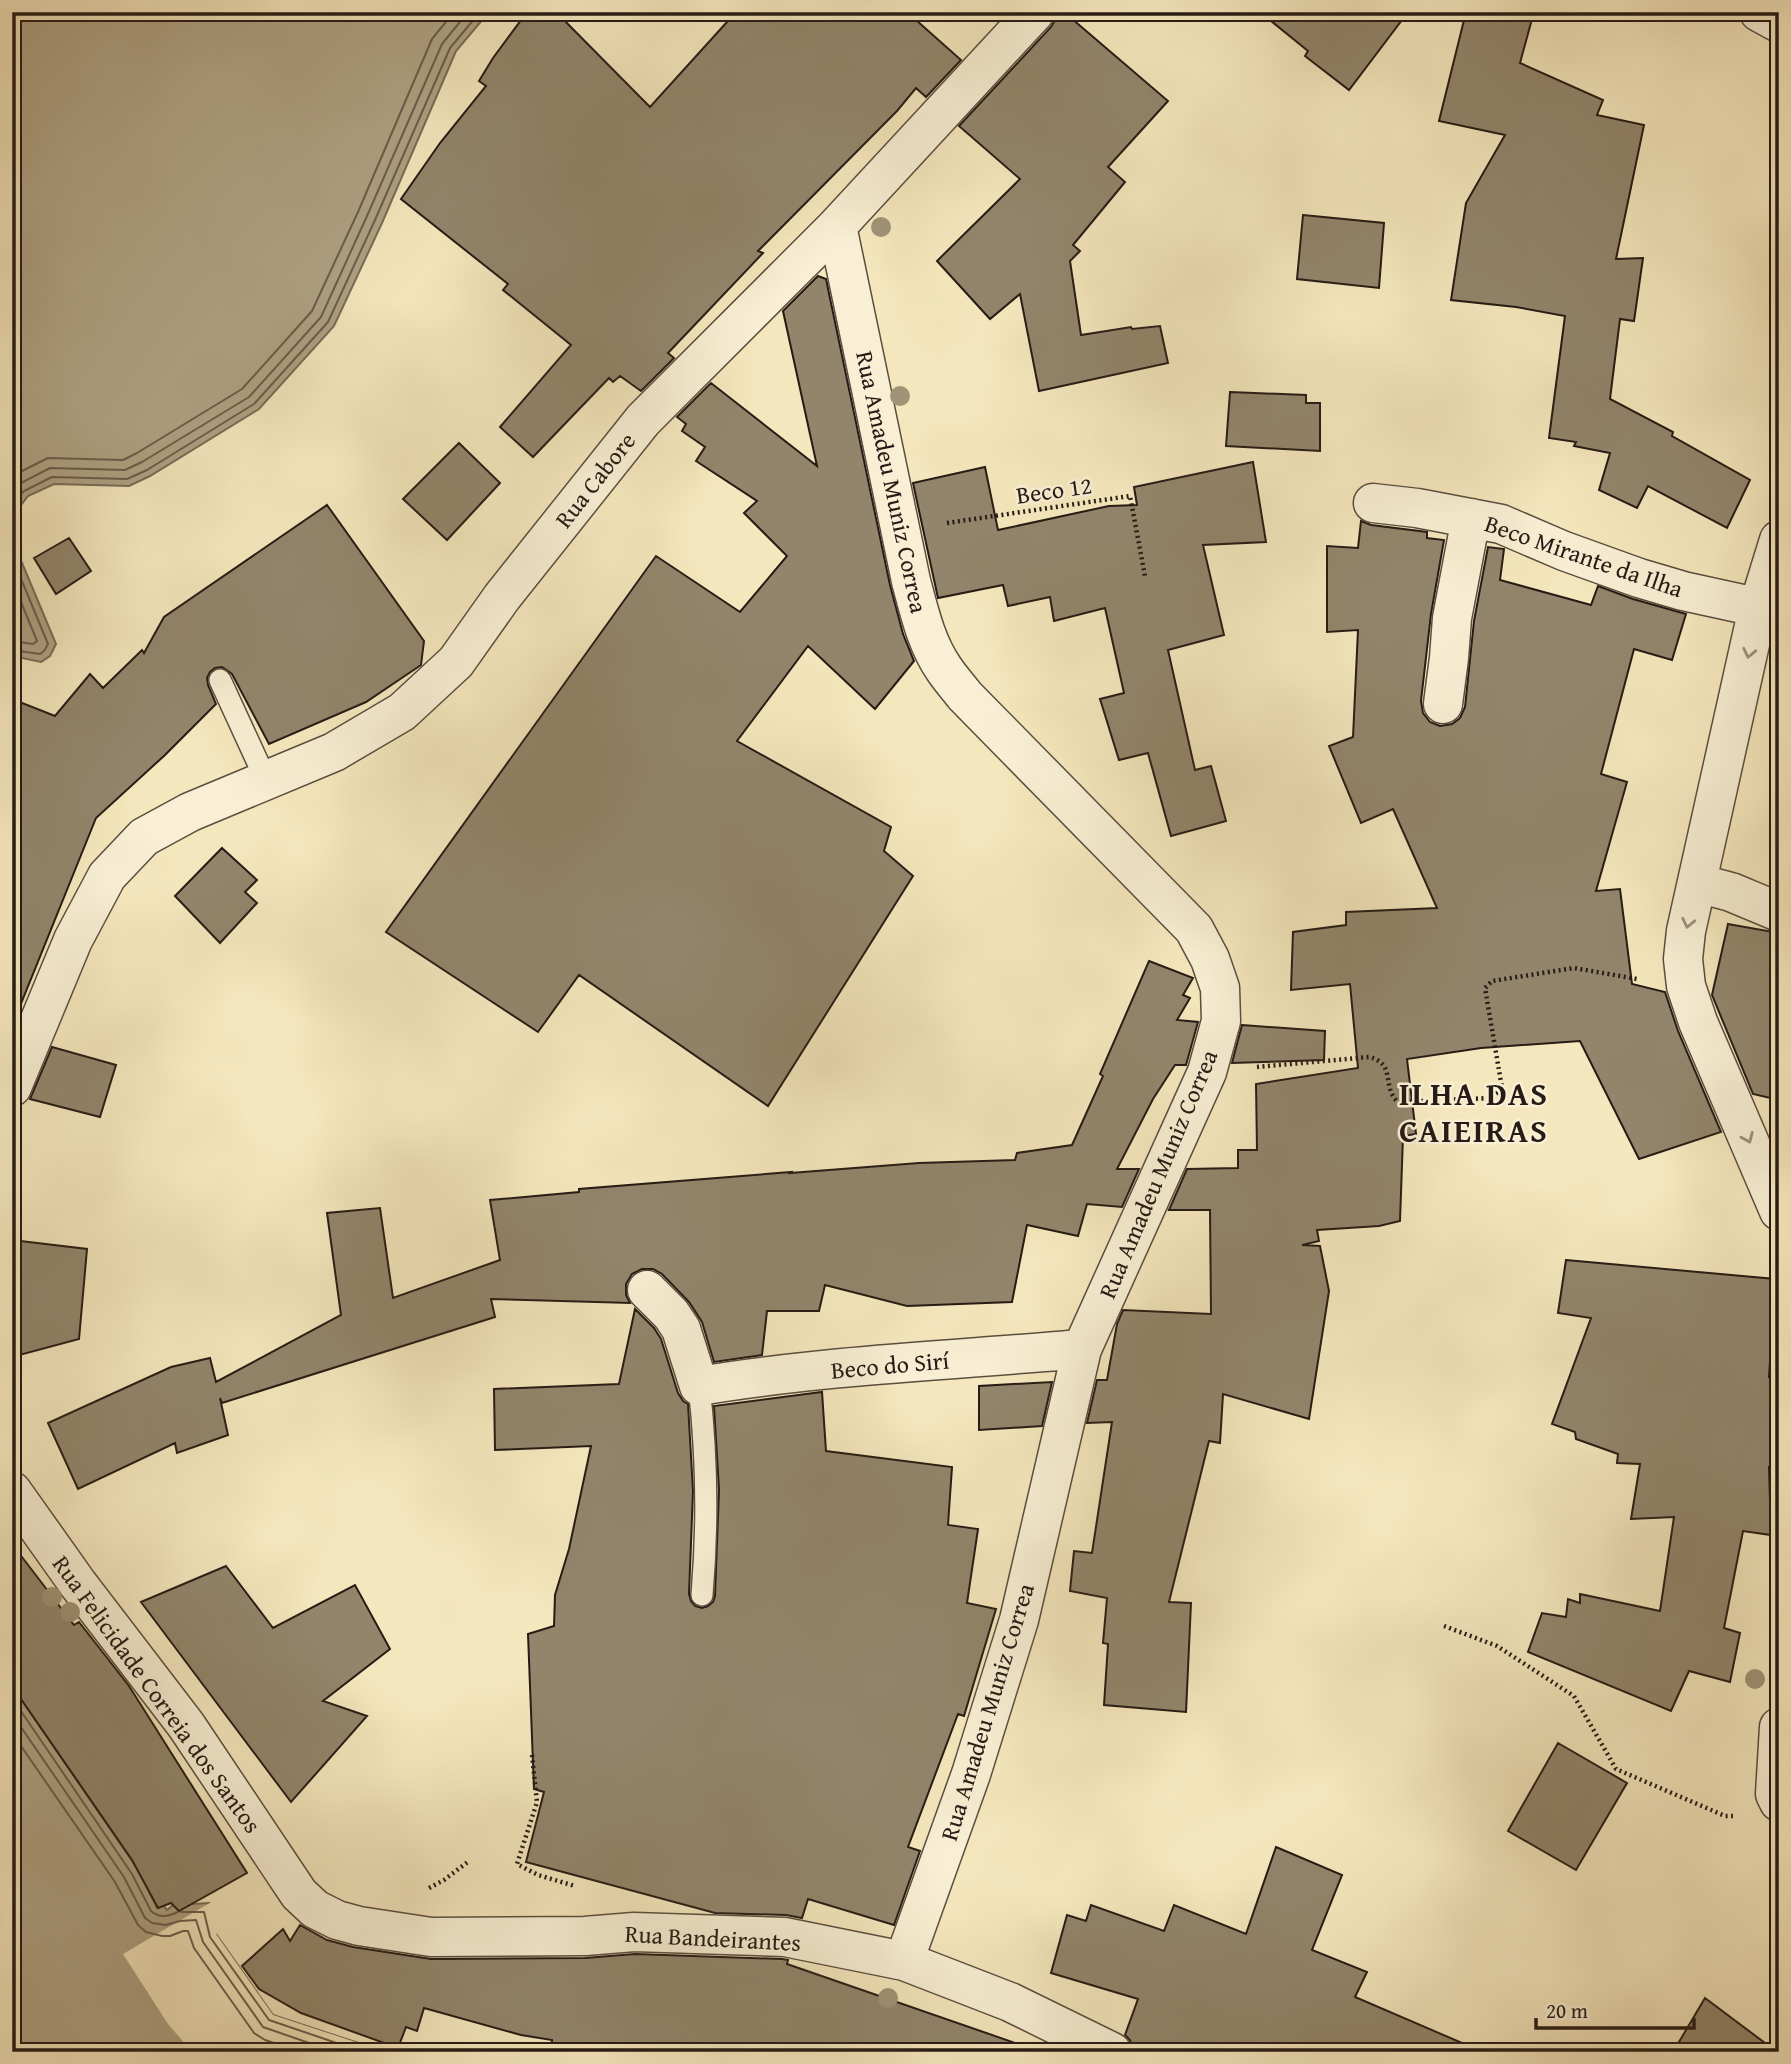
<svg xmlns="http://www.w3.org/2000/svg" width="1791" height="2064" font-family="'Gentium Book Plus',serif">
  <rect width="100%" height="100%" fill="#f5e7bd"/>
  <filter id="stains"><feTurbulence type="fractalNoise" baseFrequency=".00286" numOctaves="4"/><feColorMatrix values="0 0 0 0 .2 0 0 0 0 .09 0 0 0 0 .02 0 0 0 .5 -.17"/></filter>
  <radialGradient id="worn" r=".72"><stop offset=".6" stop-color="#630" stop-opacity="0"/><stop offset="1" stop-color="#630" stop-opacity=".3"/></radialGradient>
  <path fill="#afa284" stroke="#786c58" stroke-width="2" d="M12 12H489L456 51 382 223 334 326 259 409 150 476 129 486 54 484 28 496 12 517Z
    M12 539 56 644 50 656 41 662 12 656Z
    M12 1686 139 1871 157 1908 164 1906 167 1910 173 1905 210 1903 216 1934 273 2015 386 2052H12Z"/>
  <path fill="#f5e7bd" d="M213 1901 219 1932 216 1934 273 2015 386 2052H192L168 2024 123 1954Z"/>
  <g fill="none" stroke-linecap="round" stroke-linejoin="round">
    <path stroke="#6a5e4c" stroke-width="2" d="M12 476 48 458 123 460 137 453 242 389 312 311 358 212 432 39 454 12
      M12 491 21 483 50 468 125 470 142 462 249 397 321 317 367 216 442 44 468 12
      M12 504 24 491 52 477 127 479 147 470 254 404 328 322 375 220 450 48 480 12
      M12 557 48 644 44 651 40 654 12 650
      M12 580 37 641 33 644 12 641
      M12 1698 132 1874 151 1911C160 1919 169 1916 178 1912
      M12 1714 124 1877 145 1918 152 1923 166 1925 180 1921 196 1920 203 1942 263 2027 335 2052
      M12 1733 115 1882 138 1925 146 1932 162 1936H170L183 1931H188L194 1948 254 2033 265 2040 301 2052
      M181 1912H204L210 1937 269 2020 363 2052"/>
  </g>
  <path fill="#92856c" stroke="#261b15" stroke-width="2" d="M527 12H556L650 107 736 12H907L961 60 926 97 916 88 897 111 758 251 763 253 668 353 674 358 641 391 620 376 613 382 609 378 533 457 500 427 571 345 503 290 508 284 401 199 440 143 486 86 479 81 493 58Z
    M1060 12H1064L1168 101 1108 167 1125 182 1073 245 1080 251 1070 261 1081 335 1131 327 1132 329 1160 326 1168 363 1039 391 1020 294 990 319 937 261 1020 179 959 126 1051 27Z
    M1260 12H1408L1349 90 1305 56 1308 51Z
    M1466 12H1500L1532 19 1520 63 1603 100 1597 115 1644 125 1616 259 1643 258 1634 321 1620 319 1610 399 1673 432 1672 436 1750 480 1727 528 1648 486 1637 508 1599 490 1610 453 1574 446 1576 442 1549 438 1565 316 1516 307 1451 300 1466 203 1505 135 1439 121Z
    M1303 215 1384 223 1379 288 1297 279Z
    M818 276 826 279 890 585 903 634 914 661 875 709 808 646 737 741 891 827 884 851 913 876 768 1106 579 975 538 1032 386 932 656 556 740 612 787 556 744 513 757 501 696 461 705 447 682 431 686 424 677 417 711 383 817 466 783 311Z
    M1230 392 1306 395V403H1320V451L1226 446Z
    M459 443 500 483 447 540 403 499Z
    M1253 462 1266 542 1203 545 1224 635 1168 650 1195 770 1211 766 1226 821 1171 836 1148 753 1119 760 1100 699 1124 693 1105 608 1054 621 1050 597 1008 606 1003 585 938 598 913 483 985 467 998 530 1109 506 1137 505 1134 487Z
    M327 505 424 641 421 665 366 702 269 744 232 674 222 667 215 668 210 672 207 678 208 685 216 704 165 755 96 818 14 1021 12 1020V699L55 716 90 674 103 688 142 650 144 653 164 617Z
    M1361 521 1371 525 1427 532V538L1444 540 1431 614 1421 701 1423 713 1430 722 1440 726 1452 724 1460 718 1465 707 1474 621 1488 547 1504 549 1500 580 1591 605 1598 586 1633 599 1686 614 1672 660 1634 649 1601 774 1627 782 1596 891 1620 889 1632 984 1665 992 1678 1031 1721 1132 1639 1159 1580 1041 1481 1048 1407 1059 1416 1134 1403 1136 1400 1221 1379 1226 1317 1230 1319 1241 1302 1245 1320 1246 1329 1291 1309 1419 1223 1394 1220 1443 1209 1441 1169 1602 1191 1603 1186 1712 1104 1705 1108 1644 1103 1643 1107 1598 1070 1591 1074 1551 1092 1553 1112 1422 1087 1423 1097 1380H1107L1117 1324 1123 1310 1211 1314 1210 1210H1169L1187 1169 1238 1168V1150H1257L1256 1084 1358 1068 1350 984 1291 990 1293 932 1346 925V912L1437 908 1393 809 1361 823 1329 746 1353 737 1358 630 1327 632V546L1358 548Z
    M69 538 91 571 56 594 34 558Z
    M222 848 257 880 245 892 257 903 220 943 175 896Z
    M1728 924 1779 933V1100L1753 1094 1712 995Z
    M1149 961 1193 978 1183 995 1190 998 1177 1020 1198 1022 1186 1065H1175L1153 1099 1117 1169H1139L1122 1207 1087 1204 1078 1236 1027 1225 1012 1302 907 1306 825 1285 819 1311H767L762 1355 714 1362 702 1322 689 1302 662 1274 653 1269H642L632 1274 626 1284V1295L630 1303 491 1299 495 1317 222 1403 220 1398 228 1435 177 1453 175 1443 78 1489 48 1423 171 1367 210 1358 216 1382 341 1315 327 1213 380 1208 393 1298 500 1260 490 1200 579 1192V1189L791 1172 790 1173 919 1163 1015 1160 1017 1153 1072 1145 1103 1076 1100 1074Z
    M1242 1025 1325 1031 1324 1060 1232 1063Z
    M52 1047 116 1065 100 1117 30 1099Z
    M12 1240 87 1249 79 1339 12 1357Z
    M1566 1260 1775 1279 1769 1377 1779 1378 1778 1468 1769 1467 1771 1535 1743 1531 1724 1628 1740 1633 1730 1682 1689 1671 1671 1711 1528 1652 1542 1613 1566 1617 1568 1599 1580 1603V1594L1660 1611 1674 1517 1631 1519 1640 1464 1617 1463 1618 1454 1576 1439 1575 1432 1552 1424 1591 1318 1558 1313Z
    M635 1309 654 1328 661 1339 678 1393 683 1401 688 1404 693 1491 689 1594 691 1601 695 1606 702 1608 708 1606 713 1602 715 1596 719 1490 714 1406 822 1392 826 1451 952 1467 948 1525 978 1529 967 1603 996 1609 964 1716 958 1714 908 1847 920 1851 894 1925 808 1899 802 1918 786 1915 715 1913 526 1862 544 1792 534 1789 528 1634 554 1626 555 1595 569 1549 591 1446 495 1450 494 1389 619 1384Z
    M1052 1382 1042 1426 979 1430V1386Z
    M12 1544 74 1625 79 1622 129 1686 247 1873 179 1911 171 1903 158 1908 132 1860 12 1686Z
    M226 1566 273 1628 355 1585 390 1649 323 1701 367 1716 291 1802 141 1602Z
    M1558 1743 1627 1783 1576 1870 1508 1831Z
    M1276 1847 1342 1875 1312 1950 1367 1972 1355 1997 1483 2052H1134L1130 2040 1125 2035 1138 1999 1051 1973 1067 1915 1086 1921 1091 1905 1164 1931 1174 1905 1246 1934Z
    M300 1925 327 1940 353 1947 431 1959 585 1958 635 1954 782 1959 788 1960 787 1964 1021 2045 1020 2052H551L552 2040 521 2035 424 2008 417 2031 406 2027 398 2048 301 2013 259 1989 242 1966 283 1929 290 1941Z
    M1705 1998 1777 2052H1673Z"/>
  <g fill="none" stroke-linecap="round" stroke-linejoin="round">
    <g stroke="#5a4e3f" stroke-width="24">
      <path id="service" d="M220 680 266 780
        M699 1386C707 1456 708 1525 702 1595"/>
    </g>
    <g stroke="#5a4e3f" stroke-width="41">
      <path id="minor" d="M1759 12 1779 23
        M837 226 911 581C919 611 926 643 944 669 950 678 958 687 965 696L1194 929 1210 959 1220 988 1221 1021 1207 1072 1082 1349 1019 1620 971 1774 904 1961
        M1373 503 1417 508 1501 524 1564 551 1639 578 1683 591 1779 612
        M1779 540 1758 608 1686 931 1683 959 1686 986 1698 1022 1779 1211
        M1443 704 1449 658 1452 618 1471 518
        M1697 883 1731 892 1779 912
        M12 1087 73 940 107 876 144 837 190 812 334 752 402 712 456 662 502 597 643 420 837 226 1035 12
        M647 1290 671 1314 681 1329 699 1386C826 1365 955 1360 1082 1349
        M12 1491 78 1584 186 1725 299 1894 315 1909 337 1920 359 1926 431 1937 585 1936 634 1932 785 1937 904 1961 1010 2002 1112 2052
        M1779 1727 1775 1794 1779 1802"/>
    </g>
    <path stroke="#261b15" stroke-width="4.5" stroke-dasharray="2 3.5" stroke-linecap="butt" d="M947 523 1130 496 1145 576
      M1257 1067 1369 1057C1397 1064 1381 1087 1398 1102L1492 1098 1502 1088 1485 988 1492 981 1574 968 1637 979
      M1444 1626 1497 1646 1574 1696 1616 1769 1725 1816H1733
      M532 1755 537 1802 517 1864 538 1875 575 1886
      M429 1888 444 1880 469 1861"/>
    <use href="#service" stroke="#f8efd4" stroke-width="21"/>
    <use href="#minor" stroke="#f8efd4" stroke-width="38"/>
  </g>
  <g fill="#a09378">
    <circle cx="881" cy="227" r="10"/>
    <circle cx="900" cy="396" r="10"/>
    <circle cx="52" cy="1597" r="10"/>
    <circle cx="70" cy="1612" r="10"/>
    <circle cx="1755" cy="1679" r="10"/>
    <circle cx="888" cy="1998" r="10"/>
  </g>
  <defs><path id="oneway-chevron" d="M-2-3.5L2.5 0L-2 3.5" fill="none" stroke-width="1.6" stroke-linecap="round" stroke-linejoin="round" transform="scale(1.75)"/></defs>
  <g stroke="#9a907e">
    <use href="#oneway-chevron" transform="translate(1749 653) rotate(102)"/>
    <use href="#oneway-chevron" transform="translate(1688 923) rotate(102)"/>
    <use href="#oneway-chevron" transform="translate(1748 1138) rotate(67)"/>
  </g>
  <g text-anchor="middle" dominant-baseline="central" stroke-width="5" stroke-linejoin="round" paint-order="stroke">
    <g font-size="24" fill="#261b15" stroke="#f8efd4">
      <text transform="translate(595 480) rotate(-52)">Rua Cabore</text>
      <text transform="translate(892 482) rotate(78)">Rua Amadeu Muniz Correa</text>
      <text transform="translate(1054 490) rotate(-8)">Beco 12</text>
      <text transform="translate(1584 556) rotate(19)">Beco Mirante da Ilha</text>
      <text transform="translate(1158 1174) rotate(-67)">Rua Amadeu Muniz Correa</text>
      <text transform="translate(890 1365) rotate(-5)">Beco do Sirí</text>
      <text transform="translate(157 1694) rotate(54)">Rua Felicidade Correia dos Santos</text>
      <text transform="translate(987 1712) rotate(-73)">Rua Amadeu Muniz Correa</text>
      <text transform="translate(713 1938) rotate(3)">Rua Bandeirantes</text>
    </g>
    <g font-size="32" font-weight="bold" letter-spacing="2" fill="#261b15" stroke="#f8efd4">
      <text x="1474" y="1093">ILHA DAS<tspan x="1474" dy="37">CAIEIRAS</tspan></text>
    </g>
  </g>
  <rect width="1791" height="2064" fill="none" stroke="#f5e7bd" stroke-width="42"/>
  <rect x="14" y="14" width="1763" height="2036" fill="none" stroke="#261b15" stroke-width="3.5"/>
  <rect x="21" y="21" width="1749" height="2022" fill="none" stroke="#261b15" stroke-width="2"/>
  <path d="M1536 2018v10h158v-10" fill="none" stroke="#261b15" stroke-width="3.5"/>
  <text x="1546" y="2018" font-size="21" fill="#261b15" stroke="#f8efd4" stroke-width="5" paint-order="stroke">20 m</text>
  <rect width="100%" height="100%" filter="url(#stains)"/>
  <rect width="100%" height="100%" fill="url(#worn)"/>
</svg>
